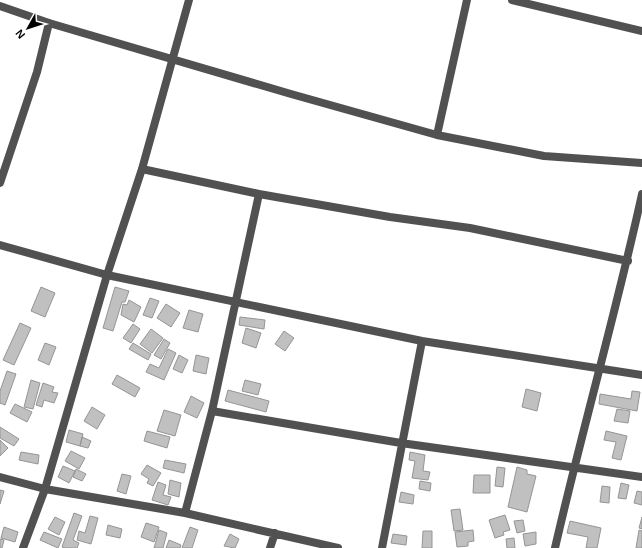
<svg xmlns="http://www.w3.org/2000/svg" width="642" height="548" font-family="Arial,sans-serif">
  <rect width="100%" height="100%" fill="#fff"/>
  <path fill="#c0c0c0" stroke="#959595" d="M41 287 55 293 45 317 31 311Z
    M115 287 129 291 125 302H122L113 331 103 328Z
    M150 298 159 301 152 318 143 315Z
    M129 300 141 307 134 322 121 315 123 304 127 305Z
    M166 304 180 313 171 327 157 318Z
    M189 310 203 314 198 332 183 328Z
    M240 317 265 320 264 329 239 325Z
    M20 323 31 328 14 365 3 360Z
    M133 324 140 329 131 343 123 338Z
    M246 328 261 333 256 348 242 343Z
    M151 329 163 338 152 353 140 344Z
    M284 331 294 338 285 351 275 344Z
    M164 339 170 343 161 359 154 355Z
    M45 343 56 347 49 365 38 360Z
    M133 343 151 354 148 360 129 349Z
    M168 349 176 353 164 380 146 372 150 364 159 368Z
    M179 355 188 360 182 373 173 369Z
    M196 355 209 358 206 374 193 371Z
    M7 371 16 374 5 405 0 403V391Z
    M117 375 140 388 135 397 112 384Z
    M31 380 40 383 33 409 24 407Z
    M245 380 261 384 258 395 242 391Z
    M43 383 54 387 52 392 58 393 54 403 44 400 42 407 36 405Z
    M526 389 541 393 537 411 522 407Z
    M228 390 269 401 266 412 225 401Z
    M632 391 640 392 637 411 599 404 600 394 631 399Z
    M191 396 204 403 197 418 184 412Z
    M15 404 32 412 27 422 10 413Z
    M92 407 105 415 97 429 84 421Z
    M617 409 630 411 628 423 614 421Z
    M164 410 181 415 175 436 157 431Z
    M0 427 19 439 14 446 0 438Z
    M69 430 83 434 80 446 66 442Z
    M147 431 170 437 167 448 144 441Z
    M606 431 627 436 621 460 612 458 616 442 604 440Z
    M82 437 91 441 88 448 80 446Z
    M0 440 8 448 0 456Z
    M71 451 85 458 79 469 65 461Z
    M21 452 39 455 38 464 19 460Z
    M410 452 425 455 423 471 430 472 428 480 412 478 415 461 409 460Z
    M165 460 186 464 184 473 163 468Z
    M147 465 161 473 153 486 147 483 149 479 141 474Z
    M63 466 75 471 69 483 58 477Z
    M497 467 505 468 503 487 495 486Z
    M517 467 527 470V474L536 476 527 512 508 507Z
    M76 469 86 474 82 481 73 477Z
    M122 474 131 476 126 494 117 491Z
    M474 475H490V493H473Z
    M170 480 181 483 179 497 168 494Z
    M420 481 431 483 430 491 419 489Z
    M158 482 166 485 163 495 171 497 168 505 152 500Z
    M621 483 629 485 626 499 618 498Z
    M602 486 610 487 609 503 600 502Z
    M0 490 4 491 0 504Z
    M637 491 642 492V505L634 503Z
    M401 492 414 495 413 504 399 502Z
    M460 509 463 530 454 531 451 510Z
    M74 513 82 516 73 540 79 543 77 548H65L62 547Z
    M505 515 510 530 503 532 504 535 495 538 489 520Z
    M90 516 98 518 91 544 77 540 79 531 85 533Z
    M55 517 65 522 59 535 48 529Z
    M642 517V529L639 528Z
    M523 520 525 531 517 533 514 521Z
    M570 521 601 528 597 548H586L588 537 567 533Z
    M146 523 159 527 154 542 141 537Z
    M108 525 122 529 120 538 106 535Z
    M4 527 18 532 15 542 1 538Z
    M190 527 198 530 192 548H182Z
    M159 530 167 533 163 548H154Z
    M473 530 474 541 468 542V546L457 547 455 532Z
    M639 530 642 531V548H636Z
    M423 531H432V548H422Z
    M44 532 62 539 58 548 40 540Z
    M536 532V544L525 546 523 534Z
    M230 534 239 539 235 548 224 546Z
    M393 534 407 536 406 545 391 543Z
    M514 538 515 548H507L506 539Z
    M0 539 4 540 2 548H0Z
    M169 540 181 545 180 548H166Z"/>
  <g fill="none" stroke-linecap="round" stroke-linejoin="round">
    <path stroke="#515151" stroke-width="8" d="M512 0 642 31
      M0 6 49 23 291 94 437 135 544 156 642 163
      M437 135 467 0
      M142 169 259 194 390 217 470 228 628 261
      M0 183 37 72 49 23
      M0 245 107 275 422 341 642 375
      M212 411 401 443 642 477
      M0 477 45 489 185 513 338 548
      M185 513 212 411 259 194
      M23 548 45 489 107 275 142 169 189 0
      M270 548 275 533
      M382 548 422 341
      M555 548C582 430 616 313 642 194"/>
  </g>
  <g transform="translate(28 28) rotate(231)" stroke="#ffffff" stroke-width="3" paint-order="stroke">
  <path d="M0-3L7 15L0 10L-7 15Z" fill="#000000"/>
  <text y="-6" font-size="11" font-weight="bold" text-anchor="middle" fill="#000000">N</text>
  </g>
</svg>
